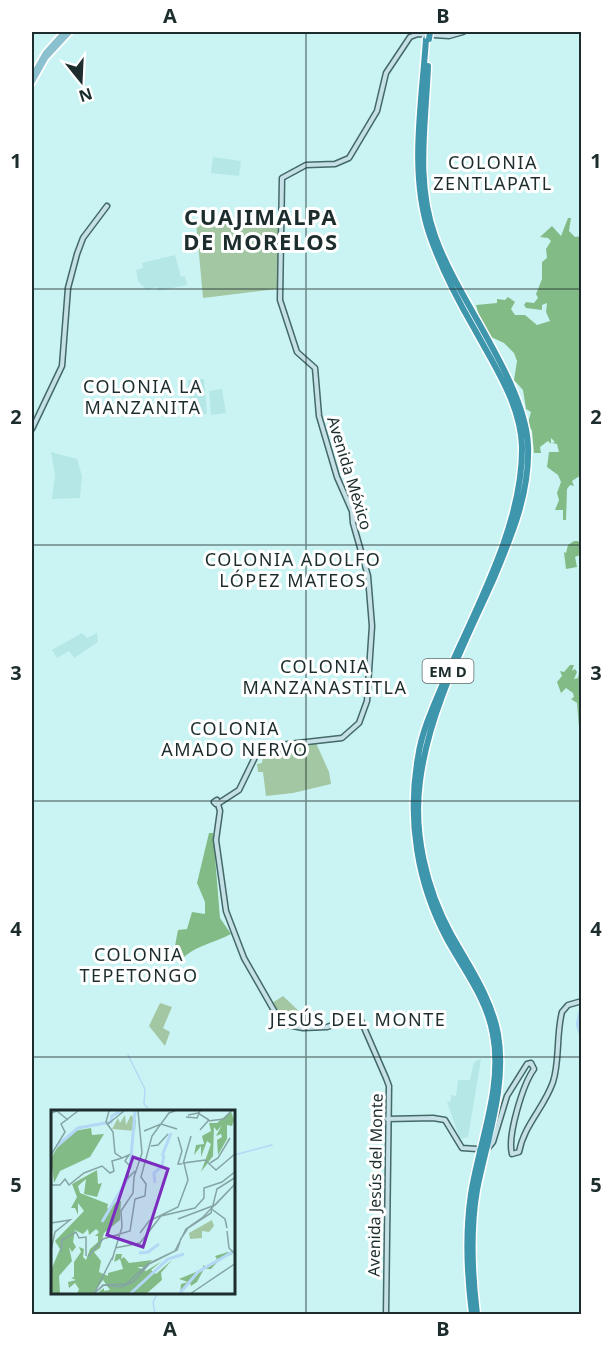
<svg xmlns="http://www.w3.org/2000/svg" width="613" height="1346" font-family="'Noto Sans',sans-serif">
  <rect width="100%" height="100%" fill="#caf4f3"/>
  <path fill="#b4e7e6" d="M213 157 241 161 239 176 211 173Z
    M175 255 181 277 185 276 187 285 158 291 157 287 146 290 138 281 136 270 143 268 142 263Z
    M204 379 207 414 189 415 188 380Z
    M222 389 226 413 211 415 209 391Z
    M51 452 77 459 82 476 80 498 52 499 55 475Z
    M82 633 87 638 97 633 98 642 74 658 69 651 57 658 52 650Z
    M481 1059 468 1137 460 1139 447 1102 451 1101V1095L456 1096 458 1080H470L474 1062Z"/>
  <path fill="#a2c7a2" d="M196 221H280L277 289 203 298Z
    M316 743 329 772 331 784 293 793 266 796 263 772H258L257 764 262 763 263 755 272 750Z
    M283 996 301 1013 297 1021 291 1018 285 1020 272 1003Z
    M160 1003 172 1007 163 1028 170 1032 165 1046 149 1026Z"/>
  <path fill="#83bb86" d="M568 218H571L569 231 575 237 581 236V229V475L572 481 574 486 570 485 567 489 566 520H563V510H555L559 500 557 493 561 482 558 475 547 467 549 452H559L557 444 552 443 555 442 551 438V444L548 441 540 447 541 453H534L532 431 528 423 531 412 526 409 523 390 514 380 517 361 514 353 504 343 489 336 481 323 476 305 497 303V299L505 300 508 297 515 302 511 309 515 315H525L537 325 550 321 546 312 547 303 542 305V310L526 308 524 305 526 302 534 303 538 298 536 294 542 279V262L547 258 546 249 551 241 548 238 540 237 552 226 561 236Z
    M574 541H578L581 546 580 555 575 557 577 567 566 569 564 552 566 553 568 545Z
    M570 665H574L572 671 575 669 577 672 574 679 578 678 579 672 581 673 582 726 579 727 577 703 571 699 574 697 573 693 566 688 561 693 557 682 562 676 560 671 564 672Z
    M209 833H213L220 918 231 934C214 943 194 946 181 960L180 952 174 951 178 930 187 929 192 912 205 914V902L197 883Z"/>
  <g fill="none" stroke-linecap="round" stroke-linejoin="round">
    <path stroke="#b2d8f6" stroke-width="1.5" d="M128 1055 145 1089 144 1104 151 1112
      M234 1155 272 1145
      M155 1314 153 1302 157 1294"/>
    <path stroke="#b2d8f6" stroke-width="4.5" d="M582 1006 578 1024 582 1038"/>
    <g stroke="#436968" stroke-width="7">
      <path id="secondary" d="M32 429 62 366 68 288 77 254 83 238 107 206
        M219 803 239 790 258 751 271 746 342 738 359 723 367 701 372 626 368 576 353 523 352 511 337 477 319 416 315 368 297 352 280 300 282 178 306 165 335 164 349 158 377 111 386 73 410 37 418 34 449 36 463 32
        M216 804 214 802 217 800
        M218 804 220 811 216 840 226 911 244 958 276 1014 288 1025 303 1028 327 1027 359 1016 386 1078 389 1086 386 1314
        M387 1119 433 1118 445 1120 462 1148 477 1149
        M488 1148 493 1142 507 1096 527 1064 531 1063 534 1069C523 1084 507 1136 512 1154L519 1152C524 1125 544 1108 553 1082 560 1060 556 1035 562 1012L568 1005 582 1001"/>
    </g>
    <g stroke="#fff" stroke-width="8">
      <path id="primary" d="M32 76 45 53 64 32
        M32 83 46 58 70 32"/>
    </g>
    <g stroke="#fff" stroke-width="9">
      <path id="motorway" d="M426 39C422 102 409 172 429 233 440 266 457 299 475 330 494 365 521 405 522 447 523 525 475 609 444 681 434 705 422 730 418 757 407 819 417 883 447 939 464 970 487 999 493 1035 503 1087 479 1143 471 1194 465 1234 467 1275 472 1314
        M428 66C426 123 415 181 435 236 457 299 525 382 528 445 530 493 512 535 494 578 465 643 429 710 420 781 413 832 426 888 451 934 469 966 491 997 498 1034 507 1086 487 1139 477 1190 470 1231 472 1273 477 1314"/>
    </g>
    <use href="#secondary" stroke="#c5e0e6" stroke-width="4"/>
    <use href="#primary" stroke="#8bc0ce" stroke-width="4.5"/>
    <use href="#motorway" stroke="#3e96ad" stroke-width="6"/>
    <g stroke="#fff" stroke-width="9" stroke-linecap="butt">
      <path id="motorway-bridge" d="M429 39 430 32"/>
    </g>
    <use href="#motorway-bridge" stroke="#3e96ad" stroke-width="6"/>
  </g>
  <path fill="none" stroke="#1d2d2d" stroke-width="1.5" stroke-opacity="0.55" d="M306 32V1314M32 289H582M32 545H582M32 801H582M32 1057H582"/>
  <g text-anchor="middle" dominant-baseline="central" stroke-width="6" stroke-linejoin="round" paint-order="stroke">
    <rect fill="#fff" stroke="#616c6c" stroke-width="1.5" x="422.5" y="659" width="51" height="24" rx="4.5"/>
    <g font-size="15" font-weight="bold" fill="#1d2d2d">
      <text x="448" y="671">EM D</text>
    </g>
    <g font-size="16" fill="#1d2d2d" stroke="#fff">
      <text transform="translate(350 473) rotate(73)">Avenida México</text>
      <text transform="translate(375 1185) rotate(-89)">Avenida Jesús del Monte</text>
    </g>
    <g font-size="18" letter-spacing="1.5" fill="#1d2d2d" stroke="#fff">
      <text x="493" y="162">COLONIA<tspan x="493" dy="21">ZENTLAPATL</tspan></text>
      <text x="143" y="386">COLONIA LA<tspan x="143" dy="21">MANZANITA</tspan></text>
      <text x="293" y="559">COLONIA ADOLFO<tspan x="293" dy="21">LÓPEZ MATEOS</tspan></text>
      <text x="325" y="666">COLONIA<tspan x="325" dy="21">MANZANASTITLA</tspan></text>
      <text x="235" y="728">COLONIA<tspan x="235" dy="21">AMADO NERVO</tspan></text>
      <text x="139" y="954">COLONIA<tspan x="139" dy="21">TEPETONGO</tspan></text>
      <text x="358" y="1019">JESÚS DEL MONTE</text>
    </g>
    <g font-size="22" font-weight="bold" letter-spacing="1.5" fill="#1d2d2d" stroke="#fff">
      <text x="261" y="216">CUAJIMALPA<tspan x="261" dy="25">DE MORELOS</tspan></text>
    </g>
  </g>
  <g transform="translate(51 1110)">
    <rect width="184" height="184" fill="#caf4f3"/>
    <path d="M74 5 75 15 80 5 85 10 84 21 61 19 67 8 69 13ZM161 110 163 116 158 122 151 121V128L139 129 138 123Z" fill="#a2c7a2"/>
    <path d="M180 1 183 10 181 16 176 15V29L167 45 166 30 171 27 170 24 165 26 171 15 166 21 163 17 162 46 150 62 160 34 156 31 150 47V36L143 45 145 35 153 34 151 26 160 21 158 13H166ZM40 18 41 25 53 24 39 47 9 61 3 73 0 48 6 38 23 21ZM46 60 47 74 51 73 46 87 33 84 35 69 27 76 29 83 57 94 56 99 67 91H70L69 110 53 123 49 138 43 142 50 151 48 162 57 166V163L72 159 69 149 63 152 65 144H71L70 149 73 147 78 153 101 150 94 157H86L95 161 111 151 100 160 105 164 121 150 110 163 111 170 95 184H45L53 178V181L59 180 52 170 42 184H26L28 179 24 173 18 178 17 172 25 170 20 168 23 167V152L30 142 28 137 33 139 32 147 35 150 39 139 47 132V126H44L48 122 45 119 38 125 37 119 32 124 24 120 22 132 25 137 21 142 18 137 21 151 8 166 9 183 0 184V160L9 139 4 131 33 101 27 93V105L24 98H20L26 87 21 74ZM177 142 182 144 169 149 160 159H153L146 172 140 176 139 173 129 184 130 174 137 172 128 169 152 159V155L156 158 166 149 164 146Z" fill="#83bb86"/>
    <path fill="none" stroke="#b2d8f6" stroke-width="3" d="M6 36 27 18 60 12 61 6 70 1M111 46 120 23M79 59 84 1M104 73 103 63 111 56 113 45M51 112 77 68M88 143 97 142 108 134M129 183 147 162 183 141M79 184 117 149 133 144"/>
    <path fill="none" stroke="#85a4a4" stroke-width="1.5" d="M58 1 55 12 62 22 64 43 71 48 78 45 74 51 78 55 77 68 84 61M0 3 6 1 17 10M137 5 147 3 158 10M135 7 146 8 149 1M57 14 73 1M149 20 157 11 173 9 180 1M93 21 110 14 126 19M127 27 131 41 127 54H131M100 36 107 35 117 24M0 45 14 22 10 14 27 1M159 53 167 48 179 28M132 54 140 26M0 75H9L14 69 18 75 33 63 51 56 59 63 63 61 61 51 71 48M94 86 95 74 90 67 101 26 118 3 124 1M162 100 174 109 176 118M127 109 164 95 185 73M0 113 19 110 4 122 0 140M176 121 178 138 185 145M89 123 98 111 127 97 137 70 133 53 154 50 165 60 185 43M129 130 137 118 160 103 166 79 185 67M64 138 89 133 110 106 144 98 153 88V78L171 72 185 61M10 142 11 130 25 122 28 128 35 127V146M37 147 52 129 79 121 84 89 94 86M61 150 71 117 70 101 82 83 83 67 91 43 87 1M46 181 53 175 70 177 82 172 98 154 126 140 129 132M43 184 61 148M43 184 52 175 75 174 97 154 124 141 135 119 152 107 185 73M139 184 185 153"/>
    <path fill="#7b2cbf" fill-opacity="0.15" stroke="#7b2cbf" stroke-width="3" d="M82 47 117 59 92 137 56 125Z"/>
    <rect width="184" height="184" fill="none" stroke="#1d2d2d" stroke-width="3"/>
  </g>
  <rect width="613" height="1346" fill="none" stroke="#ffffff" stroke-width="66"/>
  <g transform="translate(81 81) rotate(162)" stroke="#ffffff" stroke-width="4.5" paint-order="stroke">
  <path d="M0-4.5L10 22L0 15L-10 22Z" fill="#1d2d2d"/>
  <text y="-9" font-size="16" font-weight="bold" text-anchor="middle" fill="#1d2d2d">N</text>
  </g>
  <rect x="33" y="33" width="547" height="1280" fill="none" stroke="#1d2d2d" stroke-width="2"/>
  <g font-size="20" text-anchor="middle" font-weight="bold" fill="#1d2d2d">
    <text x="170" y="23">A</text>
    <text x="443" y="23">B</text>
    <text x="16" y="168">1</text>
    <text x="596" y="168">1</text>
    <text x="16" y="424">2</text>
    <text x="596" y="424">2</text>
    <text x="16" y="680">3</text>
    <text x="596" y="680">3</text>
    <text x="16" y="936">4</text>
    <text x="596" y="936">4</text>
    <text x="16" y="1192">5</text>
    <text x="596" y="1192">5</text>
    <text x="170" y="1336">A</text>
    <text x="443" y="1336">B</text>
  </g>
</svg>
